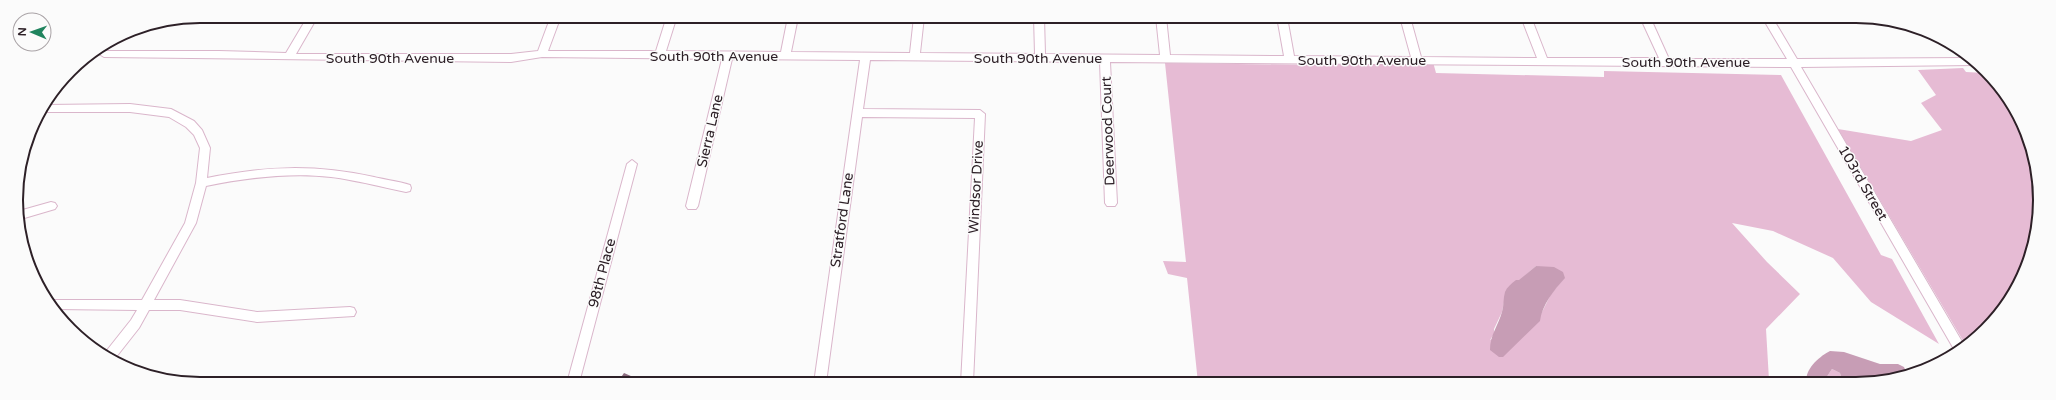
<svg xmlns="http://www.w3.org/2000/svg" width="2056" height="400" font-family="'Varela Round',sans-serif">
  <rect width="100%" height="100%" fill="#fbfbfb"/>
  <path fill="#e6bbd4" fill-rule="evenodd" d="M1433 62 1436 73 1604 77V71L1781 75 1881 255 1892 259 1939 344 1871 302 1833 258 1773 231 1732 223 1767 262 1800 294 1766 329 1769 380 1770 384 1198 383 1187 278 1168 274 1163 261 1186 262 1165 63 1318 65ZM1536 266 1564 278 1551 294 1541 314 1490 340 1494 334V329L1502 312 1506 292Z
    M1963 68 1966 72 1985 73 2002 88 2000 92 2004 97 2006 96 2023 131H2019L2034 161 2038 224 2021 281 1986 330 1965 344 1838 129 1911 141 1942 130 1921 103 1936 95 1918 70Z
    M1832 369 1840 373 1843 384H1822Z"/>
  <path fill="#c79db5" d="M1536 266 1554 267 1563 272 1565 278C1554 290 1542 305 1540 321L1503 357H1499L1490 350C1490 335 1498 326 1502 312 1504 305 1503 299 1505 292 1507 287 1511 284 1516 280H1519Z
    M1830 351 1844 352 1880 364H1898L1904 367 1907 374 1868 384H1843L1840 373 1832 369 1822 384H1807C1803 370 1820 356 1830 351Z"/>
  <path fill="#8e6e81" d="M624 373 647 383H617Z"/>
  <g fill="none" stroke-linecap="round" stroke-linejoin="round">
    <g stroke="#dab6cb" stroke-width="2">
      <path id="minor" d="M308 16H318L296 54H511L538 51 551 16H561L548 51H656L667 16H677L666 51 781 52 788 17H798L791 52 910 53 914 17H924L920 53 1035 54 1034 17H1044L1045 54 1160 55 1156 17H1166L1170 55 1284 56 1277 17H1287L1294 56 1411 57 1400 17H1410L1421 57 1537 58 1521 17H1531L1547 58H1659L1640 17H1650L1669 59H1787L1762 17H1772L1797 59 1968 58 1975 65 1801 67 1964 345 1955 351 1791 67 1110 62 1117 203 1115 206H1107L1105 203 1100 62 870 60 863 109 980 110 985 114 973 383H961L975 118 862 117 826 383H814L860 60 732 59 698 206 696 209H688L686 206 722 59 542 57 511 62 104 57 99 54 104 51H219L286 53Z
        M130 104 171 109 194 121 202 130 210 148 207 178C267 166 314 164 374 177 386 180 398 181 410 185L411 188 410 191 406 192C381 187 356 180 331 177 289 172 246 178 206 186L196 223 154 300H180L257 312 350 307 354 308 356 312 354 316 257 322 180 310H149L139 328 113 361 104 354 131 320 137 310 55 309 49 300H142L185 223 196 183 200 148 194 135 186 127 169 117 130 112H42L46 105Z
        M632 160 637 164 579 383H567L627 164Z
        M51 202 55 203 57 206 55 209 21 219 19 211Z"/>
    </g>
    <use href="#minor" fill="#fff" fill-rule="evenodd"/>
  </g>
  <g text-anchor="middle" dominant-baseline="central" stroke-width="3" stroke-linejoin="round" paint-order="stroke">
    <g font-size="14" fill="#2d2027" stroke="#fbfbfb">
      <text x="714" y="56">South 90th Avenue</text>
      <text x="390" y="58">South 90th Avenue</text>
      <text x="1038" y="58">South 90th Avenue</text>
      <text x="1362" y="60">South 90th Avenue</text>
      <text x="1686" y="62">South 90th Avenue</text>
      <text transform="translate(710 131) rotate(-77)">Sierra Lane</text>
      <text transform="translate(1108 131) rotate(-92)">Deerwood Court</text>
      <text transform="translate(1863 183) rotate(60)">103rd Street</text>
      <text transform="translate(976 187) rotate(-87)">Windsor Drive</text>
      <text transform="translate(842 220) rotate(-82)">Stratford Lane</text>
      <text transform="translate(602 273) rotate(-75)">98th Place</text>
    </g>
  </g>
  <path d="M0 0H2056V400H0ZM200 23H1856A177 177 0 0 1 2033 200V200A177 177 0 0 1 1856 377H200A177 177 0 0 1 23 200V200A177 177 0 0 1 200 23Z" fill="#fbfbfb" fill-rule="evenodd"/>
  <path fill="none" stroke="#2d2027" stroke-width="2" d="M200 23H1856A177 177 0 0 1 2033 200V200A177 177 0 0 1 1856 377H200A177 177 0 0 1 23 200V200A177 177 0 0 1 200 23Z"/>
  <g transform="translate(32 32) rotate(272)"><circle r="19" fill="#fbfbfb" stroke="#a9a3a6"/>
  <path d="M0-3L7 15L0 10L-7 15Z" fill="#20845e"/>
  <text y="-6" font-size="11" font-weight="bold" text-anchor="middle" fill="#2d2027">N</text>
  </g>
</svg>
